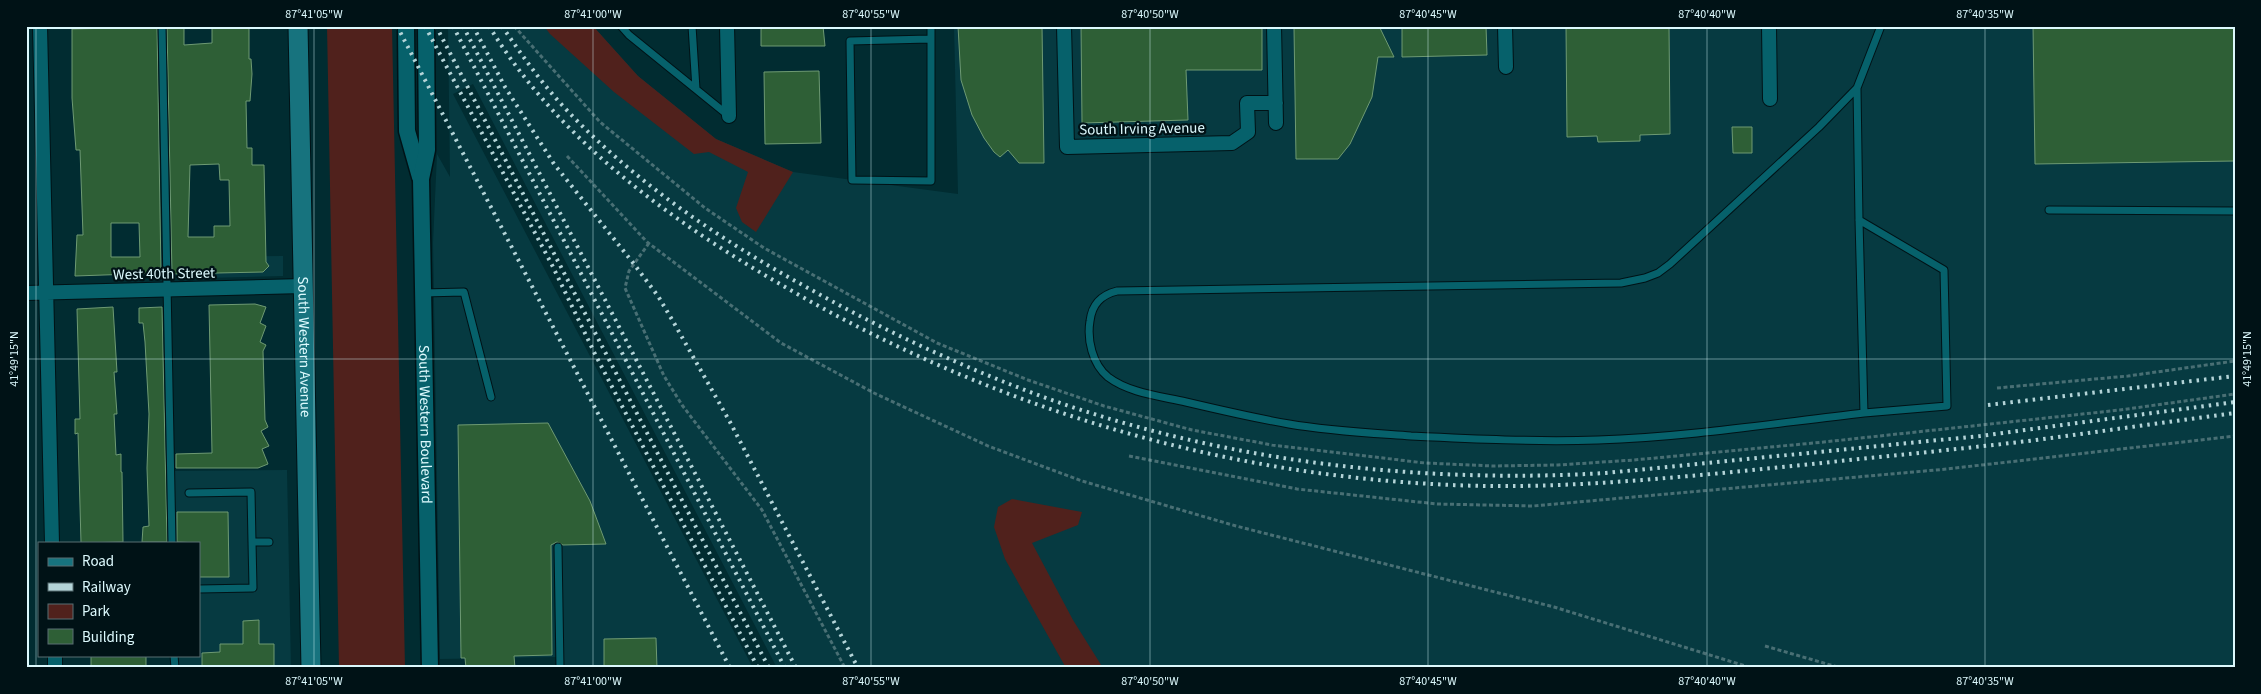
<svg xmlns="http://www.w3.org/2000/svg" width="2261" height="694" font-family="'Source Sans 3',sans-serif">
  <rect width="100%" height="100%" fill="#012c31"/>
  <path fill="#063a41" d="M448 26H593L638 76 716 139 793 172 958 194 954 26H2235V668H777L473 84 453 94 753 668H560L559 657 440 659 433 243 437 154 450 177Z
    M283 256V276L166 279V257Z
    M287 470 291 668H175L174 655H199V543H172L170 471Z"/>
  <path fill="#50211c" d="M327 26H392L405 668H339Z
    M544 26H593L638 76 716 139 793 172 756 232 742 222 736 208 748 172 709 152 694 154 614 92 550 34Z
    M1012 499 1082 512 1078 525 1032 543 1073 620 1103 668H1066L1005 559 994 527 998 507Z"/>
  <path fill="#2e5f36" stroke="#6e9a73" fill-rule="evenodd" d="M184 26V45L212 43V26H249V59H251L252 74 250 101H246L247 148H252V165H264L266 262 269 266 263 272 172 274 167 27ZM219 164 220 180H229L230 226H214V237H188L190 165Z
    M761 26H823L825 46H761Z
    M958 26H1042L1044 163H1019L1008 150 1000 157 994 152 984 138 972 115 961 80Z
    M1081 26H1262V70H1186L1188 120 1082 123Z
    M1379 26 1394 57H1378L1372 97 1350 144 1338 159H1296L1294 28Z
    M1402 26H1486L1487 55 1402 57Z
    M1566 26H1669L1670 134 1640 135V141L1598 142 1597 136 1567 137Z
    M2033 26H2235V161L2035 164Z
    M157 27 161 273 75 276 77 235H83L80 150H76L72 98V29ZM111 223H139L140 257H111Z
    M819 71 821 143 765 144 764 72Z
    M1732 127H1752V153H1733Z
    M255 304 266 307 260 323 266 326 260 342 266 345 263 351 265 420 268 427 261 431 269 446 262 449 268 464 258 468H176V454L212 453 209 305Z
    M113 307 117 372H114L117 414H114L116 455 121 454V472H122L123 542 81 543 78 433 75 434V419H80L77 309Z
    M162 307 167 542H142L143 527 149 526 147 468 149 414 145 342 143 323H139V308Z
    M548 423 590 501 606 544 563 545 557 542 551 545 552 655 514 656 515 668H466L465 658H461L458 425Z
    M177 512H228L229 577H199V543L177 542Z
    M259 620V644H274V666L202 668V653L220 652V644H243V621Z
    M656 638 657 668H604V639Z
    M91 655H146V668H91Z"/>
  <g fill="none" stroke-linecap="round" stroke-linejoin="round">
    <g stroke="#001216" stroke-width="9">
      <path id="service" d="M162 26 172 543
        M621 26 629 35 729 116
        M692 26 696 89
        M929 39 850 41 852 180 931 181V26
        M1857 88 1819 127 1670 264 1658 273 1645 278 1621 283 1117 291C1101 295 1092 304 1090 321 1087 339 1092 364 1108 377 1129 393 1160 396 1186 402 1220 410 1254 418 1289 424 1329 431 1370 433 1411 436 1473 439 1536 442 1598 440 1687 437 1776 423 1864 413
        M2049 210 2235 211
        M1859 220 1944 270 1947 406 1864 413 1859 220 1857 88 1881 26
        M423 293 464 292 491 397
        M189 493 251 492 252 542
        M558 547 560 668
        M199 589 253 588 252 542H269
        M174 655 175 668"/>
    </g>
    <g stroke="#001216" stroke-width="16">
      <path id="minor" d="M40 26 52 543
        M727 26 729 116
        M1064 26 1067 147 1232 143 1248 132 1247 103H1276
        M1274 26 1276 123
        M1505 26 1506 67
        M1769 26 1770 99
        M26 293 304 286
        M55 655V668"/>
    </g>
    <g stroke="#001216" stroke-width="19">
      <g id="tertiary">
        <path d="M406 26 407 131 420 177"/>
        <path id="s1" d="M426 26 427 150 421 179 430 668"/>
      </g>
    </g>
    <g stroke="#001216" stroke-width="21">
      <g id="secondary">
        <path id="s2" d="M298 26 311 668"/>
      </g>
    </g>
    <path stroke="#496f74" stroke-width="3" stroke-dasharray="4 2.5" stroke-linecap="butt" d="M514 26 600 122 705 208 764 248 937 343 1028 380 1104 406 1192 430 1272 445 1425 463 1493 466 1558 465 1634 460 1824 442 2120 410 2235 394
      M567 156 647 242 781 343 874 393 988 446 1082 481 1236 526 1554 607 1752 668
      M649 243 629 271 625 288 664 376 682 405 762 510 845 668
      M1997 388 2128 376 2235 361
      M1129 456 1297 489 1437 504 1533 506 1947 469 2235 436
      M1765 646 1841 668"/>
    <use href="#service" stroke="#06616b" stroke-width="7"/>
    <use href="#minor" stroke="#06616b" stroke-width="14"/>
    <use href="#tertiary" stroke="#06616b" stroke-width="16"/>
    <use href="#secondary" stroke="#17737e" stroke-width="19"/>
    <path stroke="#b4d4d8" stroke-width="4" stroke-dasharray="2.5 5" stroke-linecap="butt" d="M397 26 730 668
      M425 26 552 265 595 354 758 668
      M436 26 769 668
      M453 26 785 668
      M463 26 796 668
      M473 26 505 87 554 164 634 264 658 296 674 323 730 422 858 668
      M489 26C559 141 671 221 785 287 985 403 1201 471 1432 484 1546 491 1660 479 1773 468 1858 459 1943 451 2028 441 2097 432 2166 422 2235 413
      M502 26C521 54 540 81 562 105 634 183 725 243 817 293 891 334 969 370 1049 399 1226 462 1419 484 1606 473L1980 436 2235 402
      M1988 405 2235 376"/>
  </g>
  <path fill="none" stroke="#dcf9fd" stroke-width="1" stroke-opacity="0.45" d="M36 26V668M314 26V668M593 26V668M871 26V668M1150 26V668M1428 26V668M1707 26V668M1985 26V668M26 359H2235"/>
  <g text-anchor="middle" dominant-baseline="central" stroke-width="4.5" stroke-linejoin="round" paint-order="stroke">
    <g font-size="15" fill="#dcf9fd" stroke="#001216">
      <text transform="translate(1142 129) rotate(-1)">South Irving Avenue</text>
      <text transform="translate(164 274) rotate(-1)">West 40th Street</text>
      <text stroke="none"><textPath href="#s2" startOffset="321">South Western Avenue</textPath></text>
      <text stroke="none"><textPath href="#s1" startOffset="399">South Western Boulevard</textPath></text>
    </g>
  </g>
  <rect width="2261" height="694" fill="none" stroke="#001216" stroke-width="55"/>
  <rect x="38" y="542" width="162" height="115" fill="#001216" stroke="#586e72"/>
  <rect x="48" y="558" width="25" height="8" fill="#17737e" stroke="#586e72"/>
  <text x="82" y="566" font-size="15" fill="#dcf9fd">Road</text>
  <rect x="48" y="583" width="25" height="8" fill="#b4d4d8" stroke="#586e72"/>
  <text x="82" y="592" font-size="15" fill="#dcf9fd">Railway</text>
  <rect x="48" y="604" width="25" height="15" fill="#50211c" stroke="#586e72"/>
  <text x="82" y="616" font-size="15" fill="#dcf9fd">Park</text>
  <rect x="48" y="629" width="25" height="15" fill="#2e5f36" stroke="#586e72"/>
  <text x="82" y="642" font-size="15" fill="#dcf9fd">Building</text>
  <rect x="28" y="28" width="2206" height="638" fill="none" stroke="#dcf9fd" stroke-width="2"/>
  <g font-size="12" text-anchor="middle" fill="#dcf9fd">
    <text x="314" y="18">87°41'05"W</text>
    <text x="593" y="18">87°41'00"W</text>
    <text x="871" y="18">87°40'55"W</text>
    <text x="1150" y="18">87°40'50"W</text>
    <text x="1428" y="18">87°40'45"W</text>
    <text x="1707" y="18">87°40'40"W</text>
    <text x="1985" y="18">87°40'35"W</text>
    <text transform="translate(14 359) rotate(-90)" y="4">41°49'15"N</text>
    <text transform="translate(2247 359) rotate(-90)" y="4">41°49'15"N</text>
    <text x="314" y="685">87°41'05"W</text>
    <text x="593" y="685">87°41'00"W</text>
    <text x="871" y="685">87°40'55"W</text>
    <text x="1150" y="685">87°40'50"W</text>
    <text x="1428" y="685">87°40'45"W</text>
    <text x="1707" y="685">87°40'40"W</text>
    <text x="1985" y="685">87°40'35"W</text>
  </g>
</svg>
